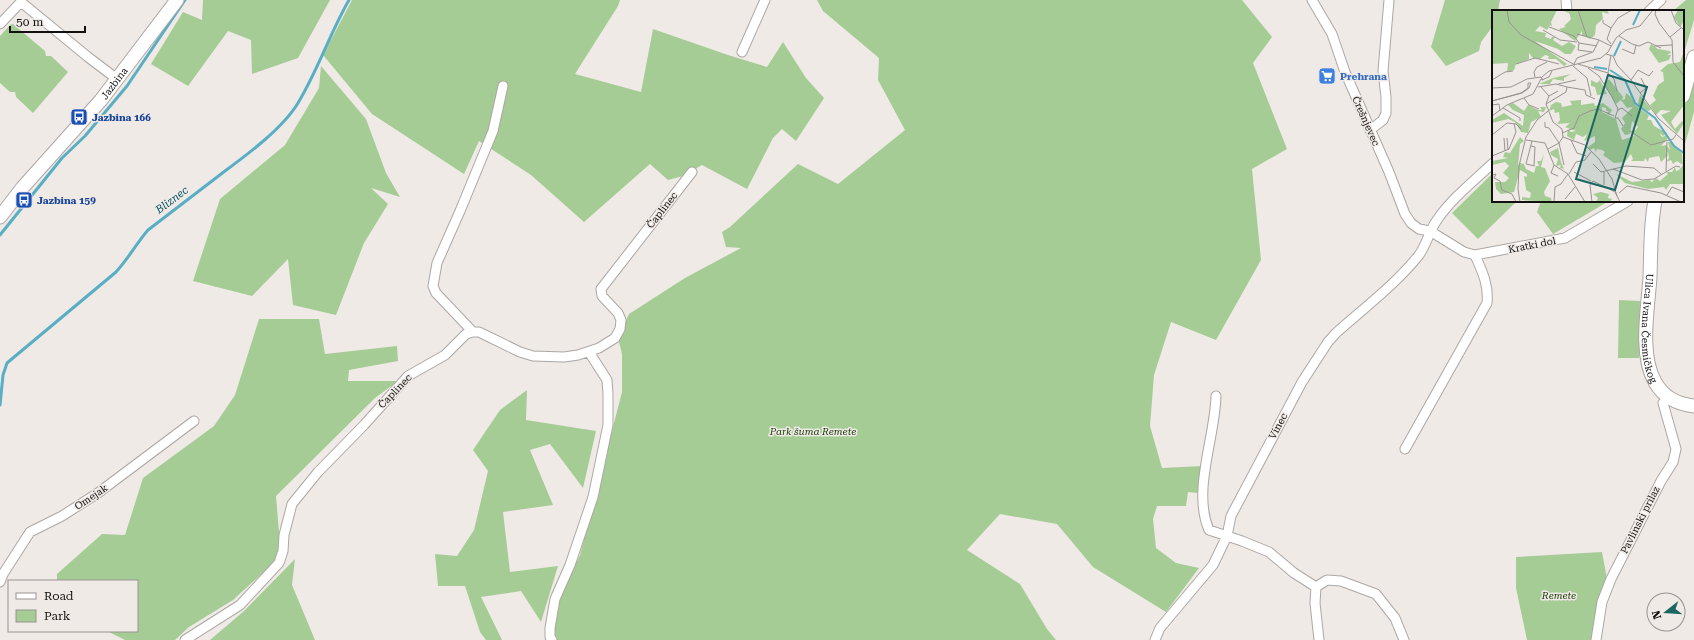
<svg xmlns="http://www.w3.org/2000/svg" width="1694" height="640" font-family="'Roboto Serif',serif">
  <rect width="100%" height="100%" fill="#f0eae7"/>
  <path fill="#a5cc95" d="M203 0H330L298 58 252 74 251 40 228 31 188 86 151 64 183 12 202 20Z
    M352 0H620L618 6 575 74 641 92 653 29 728 55 767 67 783 42 806 78 824 98 796 141 782 129 773 138 747 189 702 165 683 176 668 180 650 164 584 222 531 175 479 141 464 174 372 114 323 55Z
    M817 0H1242L1272 37 1253 63 1287 149 1252 169 1261 260 1216 340 1171 322 1154 375 1150 426 1162 468 1202 466 1198 493 1188 492 1186 506H1157L1153 519 1156 548 1176 563 1199 568 1166 612 1093 567 1057 524 1000 514 967 550 1020 584 1047 629 1056 640H555L550 617 580 555 622 392V354L618 338 629 314 685 278 741 248 726 247 722 232 730 227 798 164 838 184 905 130 878 80 879 58 823 11Z
    M1445 0H1500L1498 11H1493V26L1481 42 1479 51 1446 66 1431 47Z
    M1686 0H1694V20L1683 56V11H1673Z
    M13 24 45 51 46 56H51L68 72 33 113 16 97 15 92H10L0 83V36L10 25Z
    M321 66 366 119 386 173 400 197 371 188 388 204 364 243 336 315 293 305 288 259 252 296 193 281 220 199 285 145 319 88Z
    M1694 72V112L1683 151V111Z
    M1493 173V201H1517L1478 239 1452 213Z
    M1541 201H1609L1553 234 1537 212Z
    M1619 300 1640 301 1639 358H1618Z
    M259 319H319L325 354 397 346 398 361 349 370 348 381H398L375 398 276 496 281 556 233 600 189 627 175 640H125L107 631H137V581H57V574L102 534 125 535 143 478 214 426 235 395Z
    M527 390 526 420 596 431 583 488 550 444 530 450 553 505 503 512 510 572 558 566 541 622 521 591 481 597 502 640H486L480 632 465 586H438L435 554 457 556 474 530 488 471 473 450 500 410Z
    M1602 552 1607 579 1592 640H1527L1516 588V557Z
    M295 559 292 585 315 640H210L244 611Z"/>
  <g fill="none" stroke-linecap="round" stroke-linejoin="round">
    <path stroke="#5aaec4" stroke-width="3" d="M0 235 62 158 85 136 127 86 185 0
      M0 405 3 375 7 363 116 272C128 259 136 244 148 230 174 210 199 191 225 171 248 154 283 128 298 103 318 70 330 33 349 0"/>
    <g stroke="#aca7a4" stroke-width="11">
      <path id="street" d="M1312 0 1332 34 1345 72 1389 172 1405 214 1411 223 1419 229 1430 231 1464 252 1475 255C1482 271 1489 285 1487 303L1405 449
        M1566 0 1567 11
        M1649 11 1661 0
        M0 24 21 2 88 57 117 79
        M742 52 765 0
        M1370 130 1383 120 1386 113V97L1383 71 1389 0
        M1475 255 1565 238 1628 201
        M473 332 436 293 433 286 437 263 460 211 493 131 503 86
        M1216 396C1215 438 1192 491 1209 530L1242 541 1269 552 1294 573 1316 587
        M0 582 3 574 30 532 62 516 98 493 194 421
        M1316 587 1327 580 1341 581 1376 594 1395 618 1404 640
        M1316 587 1315 603 1319 640
        M185 640 240 605 279 563 283 551 284 535 292 504 318 472 364 425 408 376 445 355 466 334 473 332H479L520 352 533 356 564 357 578 355 599 348 615 338 620 329 621 320 618 313 602 296 601 289 692 172
        M552 640 550 637V628L555 599 570 565 593 497 608 425V394L607 380 589 352
        M1155 640 1160 628 1213 565 1227 536 1231 516 1284 416 1302 382 1328 342 1336 333C1364 308 1396 284 1419 255 1427 244 1429 231 1437 220 1452 198 1474 181 1493 163
        M1596 640 1602 602 1611 579 1661 481 1673 462 1676 449 1663 403"/>
    </g>
    <g stroke="#aca7a4" stroke-width="15">
      <g id="secondary">
        <path d="M1683 96 1694 57"/>
        <path id="s1" d="M1655 201C1650 226 1651 252 1650 277 1648 308 1639 354 1655 382 1664 398 1677 404 1694 406"/>
        <path id="s2" d="M0 217 23 187 101 100 177 0"/>
      </g>
    </g>
    <use href="#street" stroke="#fff" stroke-width="9"/>
    <use href="#secondary" stroke="#fff" stroke-width="13"/>
  </g>
  <defs>
    <g id="supermarket-square" transform="scale(0.9)"><rect x="-9" y="-9" width="18" height="18" rx="4" fill="#3f7fe0" stroke="#f0eae7"/><path d="M-6-5.5h2.5l.6 2H6L4.5 2H-2.5L-4.4-4H-6ZM-1.5 3.2a1.3 1.3 0 1 0 .1 0ZM3 3.2a1.3 1.3 0 1 0 .1 0Z" fill="#fff"/></g>
    <g id="bus-square" transform="scale(0.9)"><rect x="-9" y="-9" width="18" height="18" rx="4" fill="#1a4fb4" stroke="#f0eae7"/><path d="M-5-6H5V4H4V6H2V4H-2V6H-4V4H-5ZM-3.5-4V0h7V-4ZM-3.5 1.2v1.5H-2V1.2ZM2 1.2v1.5H3.5V1.2Z" fill="#fff"/></g>
  </defs>
  <g fill-rule="evenodd">
    <use href="#supermarket-square" x="1327" y="76"/>
    <use href="#bus-square" x="79" y="117"/>
    <use href="#bus-square" x="24" y="200"/>
  </g>
  <g text-anchor="middle" dominant-baseline="central" stroke-width="3" stroke-linejoin="round" paint-order="stroke">
    <g font-size="10" font-weight="bold" fill="#366cbe" stroke="#f0eae7" text-anchor="start">
      <text x="1340" y="76">Prehrana</text>
    </g>
    <g font-size="10" fill="#131110" stroke="#f0eae7">
      <text stroke="none"><textPath href="#s2" startOffset="176">Jazbina</textPath></text>
      <text transform="translate(1366 121) rotate(66)">Črešnjevec</text>
      <text transform="translate(662 210) rotate(-52)">Čaplinec</text>
      <text transform="translate(1532 245) rotate(-11)">Kratki dol</text>
      <text stroke="none"><textPath href="#s1" startOffset="128">Ulica Ivana Česmičkog</textPath></text>
      <text transform="translate(395 391) rotate(-46)">Čaplinec</text>
      <text transform="translate(1278 426) rotate(-62)">Vinec</text>
      <text transform="translate(91 497) rotate(-34)">Omejak</text>
      <text transform="translate(1640 520) rotate(-63)">Pavlinski prilaz</text>
    </g>
    <g font-size="10" font-weight="bold" fill="#164399" stroke="#f0eae7" text-anchor="start">
      <text x="92" y="117">Jazbina 166</text>
      <text x="37" y="200">Jazbina 159</text>
    </g>
    <g font-size="10" font-style="italic" fill="#143800" stroke="#f0eae7">
      <text x="813" y="431">Park šuma Remete</text>
      <text x="1559" y="595">Remete</text>
    </g>
    <g font-size="11" font-style="italic" fill="#075363" stroke="#f0eae7">
      <text transform="translate(172 200) rotate(-37)">Bliznec</text>
    </g>
  </g>
  <g transform="translate(1492 10)">
    <rect width="192" height="192" fill="#f0eae7"/>
    <path d="M0 0H65L59 12 60 17 58 15 55 20 48 16 43 21 54 23 53 27 59 29 60 27H63L61 30 70 36 77 32 84 36 79 44H73L66 39 43 31 75 54 72 56 64 49H56L57 46 53 45 48 49 41 48 37 43V49L24 54 22 60 15 62 16 53 0 54ZM69 0H115L117 4 110 2 111 9 104 15 103 25 98 29 90 25V21L83 31 67 19 74 17 72 16 79 9 77 3ZM186 0H192V11L188 17 182 7ZM159 34 166 39 178 41 179 43 175 45H179L177 50 167 53 157 39ZM192 41V95L179 112 183 119 190 111 192 113 185 124 169 105 179 101 169 100 164 105 158 95 164 90 161 86 166 75 172 71 171 62 168 61 176 54 188 52ZM79 64 72 68V71L61 69 58 74H47L61 68ZM117 69 131 87 130 90 133 89 134 83 139 87 143 95 157 105 155 110H159L162 116 175 123 171 126 168 123 169 126 171 127 175 124 177 127 169 136 174 135 178 140 176 132H180L190 143 192 174H178L174 180 172 177 156 179 133 173 124 164 140 172 157 170 160 172 164 168 168 171 176 164 174 162H180L183 157 184 161 187 160 191 155 185 151 181 154 179 150 174 152 177 148 176 143 173 141 176 145 169 152 167 146 157 148 156 152 153 148 152 151H139L141 149 139 144 133 152 122 153 111 145 113 142 110 140 105 139 104 142 102 138 98 140 96 137 103 132V126L92 131 95 124 91 127 84 124 82 130 75 126 76 119 79 122 84 121 73 117 78 113 65 114 68 110 67 102 63 103 62 99 57 101 59 95 64 92 69 93 70 97 80 95 78 91 89 90V95L102 93 103 96 111 93 120 100 117 105 114 103 117 101H114V98L110 97V102L124 109 130 130 142 126 141 123 146 117 140 111 138 124 133 125 129 119 133 113 130 108 141 97 135 98 129 90 124 94 112 74ZM99 70 105 73 108 70 115 84 105 85 103 77 99 76ZM148 85 159 99 157 101 152 100 146 94ZM21 93 32 101 36 95 46 100H50L48 97H54L52 102 46 101 49 107 39 112 36 123 29 122 23 112 16 109 0 113V110L12 103 31 116 32 105 21 100 16 95ZM28 127 32 131 28 134 26 156 28 153 32 154 34 159 42 163 44 156H47L45 151H49L52 144 49 157 53 158 58 171 52 182 53 186 59 188 60 192 30 190V187L38 188 39 183 34 180 32 166 35 167V164L28 160 22 182 9 184 4 179 3 172H13L17 168 11 163 17 156 13 152 0 155V151L16 148 11 147 13 142 18 143ZM66 138 69 152 72 159 68 158 69 155 64 156 66 149 59 145 58 142ZM109 182 117 184 116 188 120 189 118 192H104L106 188 101 184Z" fill="#a5cc95"/>
    <path fill="none" stroke="#5aaec4" stroke-width="2" d="M141 15 148 0M122 46 129 31M102 57 115 59M118 60 133 70 143 93 163 108 182 136 192 143"/>
    <path fill="none" stroke="#989391" stroke-width="1" d="M15 0 17 12 29 25 83 55M86 0 95 27M164 0 163 4 167 13 180 30 181 52 192 66M179 0 184 13 192 20M111 10V13L119 18M57 17 82 26 87 33 105 36M51 20 68 30 85 32M85 24 107 30M127 26 140 34 147 36 156 32 169 38M178 27 189 18M87 33 86 40 100 42M119 34 115 29 119 18 126 8 140 0M162 36 180 35M130 39 142 44 144 35M114 44 121 46 125 55 139 70 166 108 192 131M24 54 43 48 67 54M82 54 85 48 101 42 107 30 119 36M86 54 116 63 119 45M81 56 95 68 99 86M96 58 107 66 120 87 126 99 123 108H126L131 116M116 63 122 69 125 81M43 67 42 62 45 57 55 52M50 67 57 61 109 48 116 42 124 28 134 20 148 16 161 0M0 70 13 62 21 61M51 70 49 67 50 70H51L52 69 57 67 60 61M139 70 146 60 157 66 161 61M66 74 84 70M46 77 64 74 75 77 74 82 54 94M49 77 57 86M75 77 93 80 94 85 103 89M0 78 19 77 35 69 49 67M148 83 154 78 149 68M32 88 37 95 47 99M0 91 29 83 36 78V73H39L37 78 30 83 0 91M54 94 61 112 70 119 71 127 67 133 56 139M54 94 57 86 66 81M0 95 7 94 8 101M11 98 28 108V111M126 100 130 98 140 106M0 106 15 95 41 84 49 69M53 112V117L57 118 67 133 72 155M138 121 159 135 181 129 184 125M70 123 82 118 87 106 98 101 106 99 122 106M0 125 15 113 24 114 29 119M71 127 93 135 107 149 120 169 125 186M12 128 13 141M15 128 16 140M34 130 53 133 62 155 76 164M79 130 85 143 94 146M40 131 34 154 43 156M39 136 43 137 42 155M0 146 17 139 24 122 22 114M101 154 109 162 134 156 162 158 169 164M62 155 59 163 66 166M121 159 150 170 162 169 184 156 188 157M174 161 175 132M82 162 99 171M112 162V175M77 164 84 152 93 150 99 142M0 165 4 164 2 168 8 171 10 180 20 184 24 192M127 183 135 176 169 183 189 192M175 185 180 177 192 182M73 189 83 177M28 192 26 179 27 156 34 127 45 110 56 101M62 192 63 177 69 174 76 164 93 192M100 192 98 175 101 171 123 182 128 192"/>
    <path fill="#1a6660" fill-opacity="0.15" stroke="#1a6660" stroke-width="2" d="M116 65 155 77 123 180 84 169Z"/>
    <rect width="192" height="192" fill="none" stroke="#131110" stroke-width="2"/>
  </g>
  <rect x="8" y="580" width="130" height="52" fill="#f0eae7" stroke="#989391"/>
  <rect x="16" y="593" width="20" height="6" fill="#ffffff" stroke="#989391"/>
  <text x="44" y="600" font-size="12" fill="#131110">Road</text>
  <rect x="16" y="610" width="20" height="12" fill="#a5cc95" stroke="#989391"/>
  <text x="44" y="620" font-size="12" fill="#131110">Park</text>
  <g transform="translate(1666 612) rotate(253)"><circle r="19" fill="#f0eae7" stroke="#989391"/>
  <path d="M0-3L7 15L0 10L-7 15Z" fill="#1a6660"/>
  <text y="-6" font-size="11" font-weight="bold" text-anchor="middle" fill="#131110">N</text>
  </g>
  <path d="M10 26v6h75v-6" fill="none" stroke="#131110" stroke-width="2"/>
  <text x="16" y="26" font-size="12" fill="#131110" stroke="#f0eae7" stroke-width="3" paint-order="stroke">50 m</text>
</svg>
